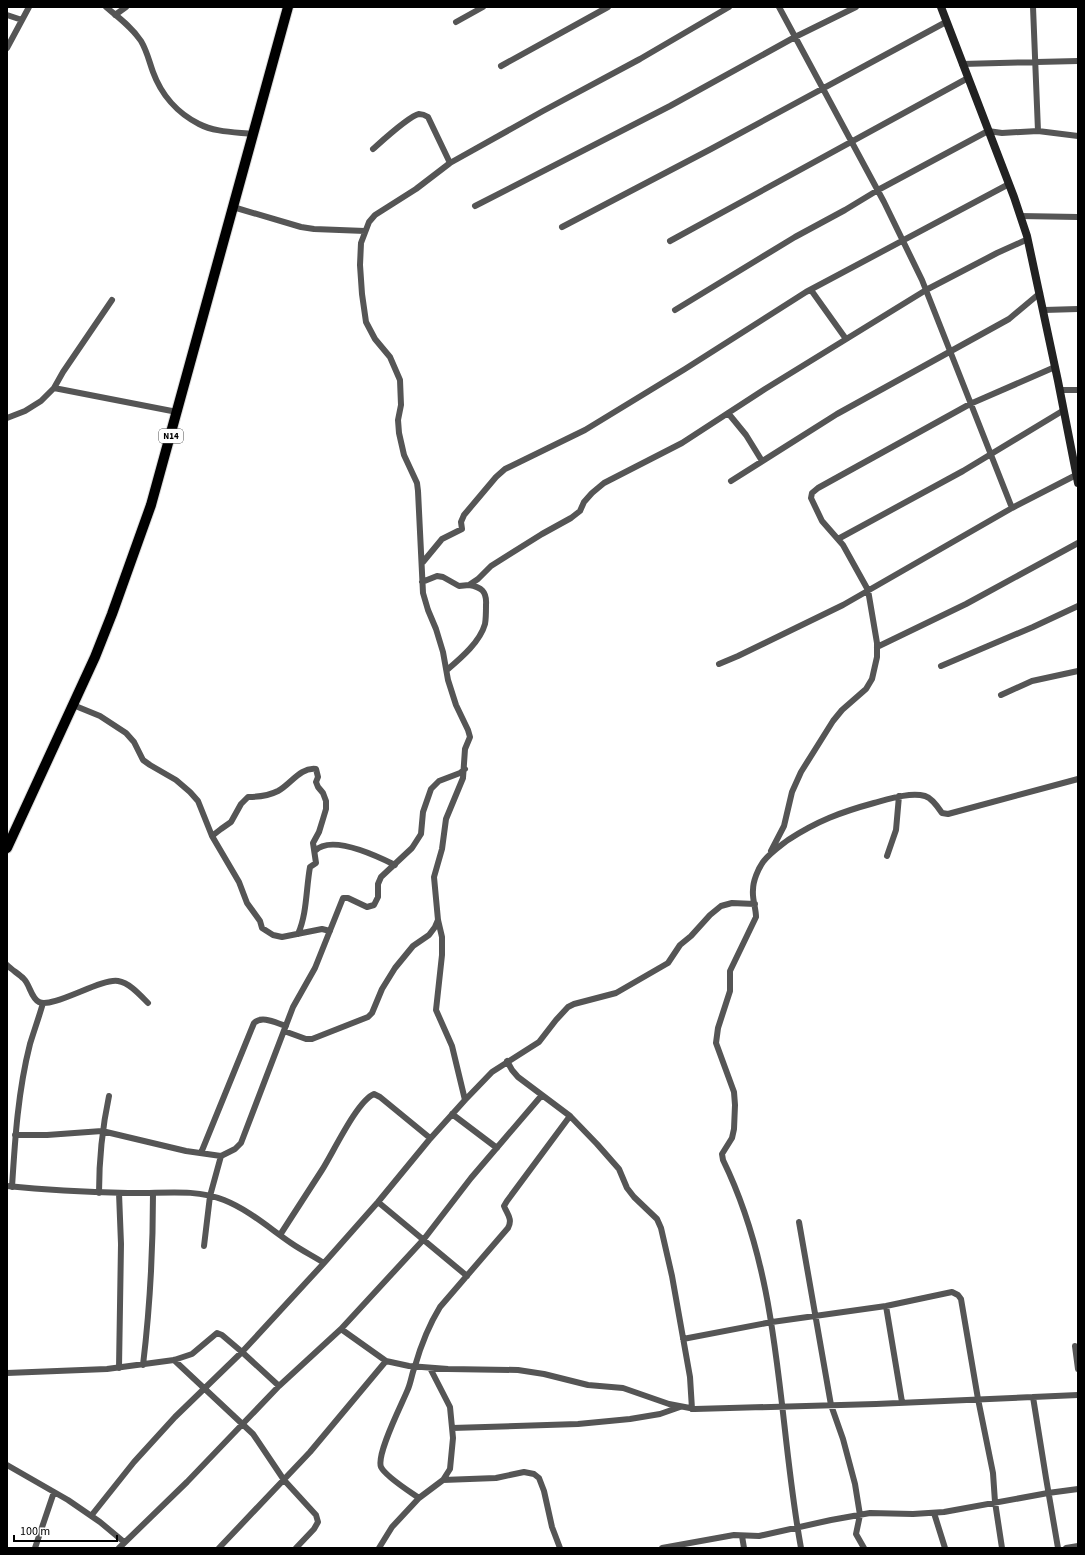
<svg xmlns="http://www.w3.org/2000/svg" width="1085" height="1555" font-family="'Source Sans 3',sans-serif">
  <rect width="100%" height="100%" fill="#fff"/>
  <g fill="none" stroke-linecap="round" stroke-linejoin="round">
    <g stroke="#dbdbdb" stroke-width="12">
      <path id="primary" d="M7 848 95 657 112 614 151 505 288 7"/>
    </g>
    <path stroke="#555" stroke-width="6" d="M106 7C118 17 132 27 141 41 147 51 149 61 153 72 161 94 177 113 199 124 214 132 235 132 253 134
      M779 7 884 202 922 280 1012 508
      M1033 7 1038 131
      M7 15 22 20
      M115 15 126 7
      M456 22 483 7
      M7 48 29 7
      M962 64 1078 61
      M501 66 608 7
      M373 149C382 141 409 116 419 114 422 114 425 115 428 117L450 163
      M475 206 670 106 795 37 856 7
      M233 207 301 227 314 229 365 231
      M1020 216 1078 217
      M562 227 711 149 946 22
      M670 241 968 78
      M811 290 846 339
      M675 310 795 237 845 210 878 190 988 131 1002 133 1038 131 1078 136
      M1044 310 1078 309
      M54 388 177 412
      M1060 390H1078
      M728 413 746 435 762 461
      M7 418 25 411 41 401 54 388 63 372 112 300
      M731 481 837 414 1009 319 1040 293
      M838 539 963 471 1064 410
      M423 562 442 539 462 529 461 522 464 515 496 477 505 469 585 430 685 369 806 292 1009 184
      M422 582 437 576 443 577 459 586 469 585 478 579 491 566 542 534 571 518 580 511 584 502 592 493 604 483 682 443 765 389 926 290 997 253 1028 239
      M877 647 966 604 1078 543
      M719 664 738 656 843 605 1012 508 1078 474
      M941 666 1033 627 1078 606
      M447 670C461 658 480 642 485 624 486 619 486 611 486 605 487 591 481 587 469 585
      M1001 695 1032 681 1078 671
      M73 705 100 716 126 733 134 742 143 760 150 765 176 780 190 792 198 801 212 836 239 882 247 903 260 921 262 928 273 935 282 937 322 929 330 931
      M212 836 221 829 231 822 241 804 248 797C257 797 270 795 278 791 291 784 300 767 316 769L318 777 316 782 318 787 323 793 326 801V809L323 819 319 832 313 843 316 863 310 867C306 889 307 914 298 934
      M315 851C331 834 377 856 395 865
      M771 851 784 826 792 792 801 772 833 721 842 710 866 689 872 679 877 657V643L868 590 843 545 822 521 811 498 812 493 818 488 970 404 1055 367
      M887 856 896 830 899 796
      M7 965C12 970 19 974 24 979 30 985 31 998 39 1002 52 1009 101 978 118 981 130 983 140 995 148 1003
      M284 1031 306 1039H312L368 1017 372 1013 382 989 395 968 413 946 429 935 435 927 438 920
      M507 1061 512 1070 518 1077 570 1116 597 1144 619 1169 627 1188 634 1197 657 1219 661 1228 672 1276 690 1377 692 1409
      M465 1100 452 1046 436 1010 442 955V937L438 920 434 877 442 849 446 819 463 778 465 749 470 737 468 730 456 705 448 680 443 652 436 629 428 610 423 593 418 491 417 483 404 455 399 433 398 420 401 405 400 380 390 357 375 339 366 322 362 294 360 265 361 243 369 222 375 215 416 189 450 163 543 111 640 59 729 7
      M452 1114 497 1148
      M15 1135H47L102 1131 186 1151 221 1156 235 1149 241 1143 293 1007 315 968 343 898H348L367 907 374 905 378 897V884L381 877 412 848 421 834 423 812 431 789 439 781 460 773 465 769
      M201 1153 254 1023C262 1015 276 1023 286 1026
      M7 1186C47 1190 88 1192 128 1193 160 1194 194 1188 224 1200 249 1210 269 1228 291 1243 301 1250 313 1256 324 1263
      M12 1187C15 1139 18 1091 30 1044 34 1031 39 1017 43 1003
      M99 1193C99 1160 102 1129 109 1096
      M378 1202 467 1276
      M799 1222 831 1405 843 1439 855 1484 860 1515 856 1534 864 1548
      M280 1235C294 1213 308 1192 322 1170 333 1153 357 1101 374 1094L380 1097 430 1138
      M204 1246 210 1196 221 1156
      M886 1306 902 1402
      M341 1329 424 1239 471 1178 542 1095
      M683 1339 772 1322 886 1306 952 1292 958 1295 961 1299 978 1399 993 1473 995 1502 1002 1548
      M1075 1346 1078 1369
      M174 1360 253 1434 284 1480 316 1515 318 1522 314 1529 296 1548
      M143 1365C150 1307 153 1251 153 1193
      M119 1368 121 1244 119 1193
      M7 1373 107 1369 174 1360 192 1354 217 1333 222 1335 242 1352 279 1386 341 1329 386 1361 409 1366 448 1369 518 1370 544 1374 588 1385 623 1388 669 1404 695 1409 876 1404 1078 1395
      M1033 1397 1046 1478 1058 1548
      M452 1428 578 1424 630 1419 660 1414 680 1407
      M7 1465 68 1500 100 1522 124 1542
      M443 1480 496 1478 524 1472 534 1474 539 1478 544 1491 552 1527 560 1548
      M419 1498C409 1491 386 1477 381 1467 376 1454 402 1404 408 1389 411 1382 412 1373 415 1366 421 1345 429 1325 440 1307L508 1228C513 1219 507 1214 504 1206L507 1201 570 1116
      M934 1513 945 1548
      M91 1516 134 1462 175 1417 242 1352 324 1263 378 1202 429 1140 465 1100 492 1072 539 1042 556 1020 568 1007 574 1004 616 993 668 963 680 945 691 936 710 915 721 906 732 903 755 904
      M742 1536 744 1548
      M35 1548 54 1492
      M119 1548 187 1482 279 1386
      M219 1548 310 1452 386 1361
      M379 1548 392 1527 419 1498 443 1480 450 1469 453 1438 450 1407 430 1368
      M662 1548 734 1535 759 1536 831 1520 870 1513 913 1514 944 1512 1048 1493 1078 1489
      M801 1548C777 1417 783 1283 723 1160L722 1154 732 1138 734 1129 735 1105 734 1092 716 1043 718 1028 730 991V971L756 917C756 908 752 899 753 890 753 881 758 869 763 862 770 853 779 847 788 840 817 821 841 812 874 803 889 799 910 792 925 796 932 798 938 807 942 813L948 814 1078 779
      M1066 1548 1078 1546"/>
    <path stroke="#222" stroke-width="8" d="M941 7 1014 197 1027 236 1058 381 1078 483"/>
    <use href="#primary" stroke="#000" stroke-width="10"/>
  </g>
  <g text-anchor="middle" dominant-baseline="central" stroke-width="4" stroke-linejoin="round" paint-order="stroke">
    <rect fill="#fff" stroke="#4c4c4c" stroke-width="1" x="159" y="429" width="24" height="14" rx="3"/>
    <g font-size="9" font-weight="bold" fill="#000">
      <text x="171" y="436">N14</text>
    </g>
  </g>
  <rect width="1085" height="1555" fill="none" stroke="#000000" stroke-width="16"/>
  <path d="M14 1535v6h103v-6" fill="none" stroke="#000000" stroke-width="2"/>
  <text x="20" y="1535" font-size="12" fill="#000000" stroke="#ffffff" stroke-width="3" paint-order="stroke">100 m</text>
</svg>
